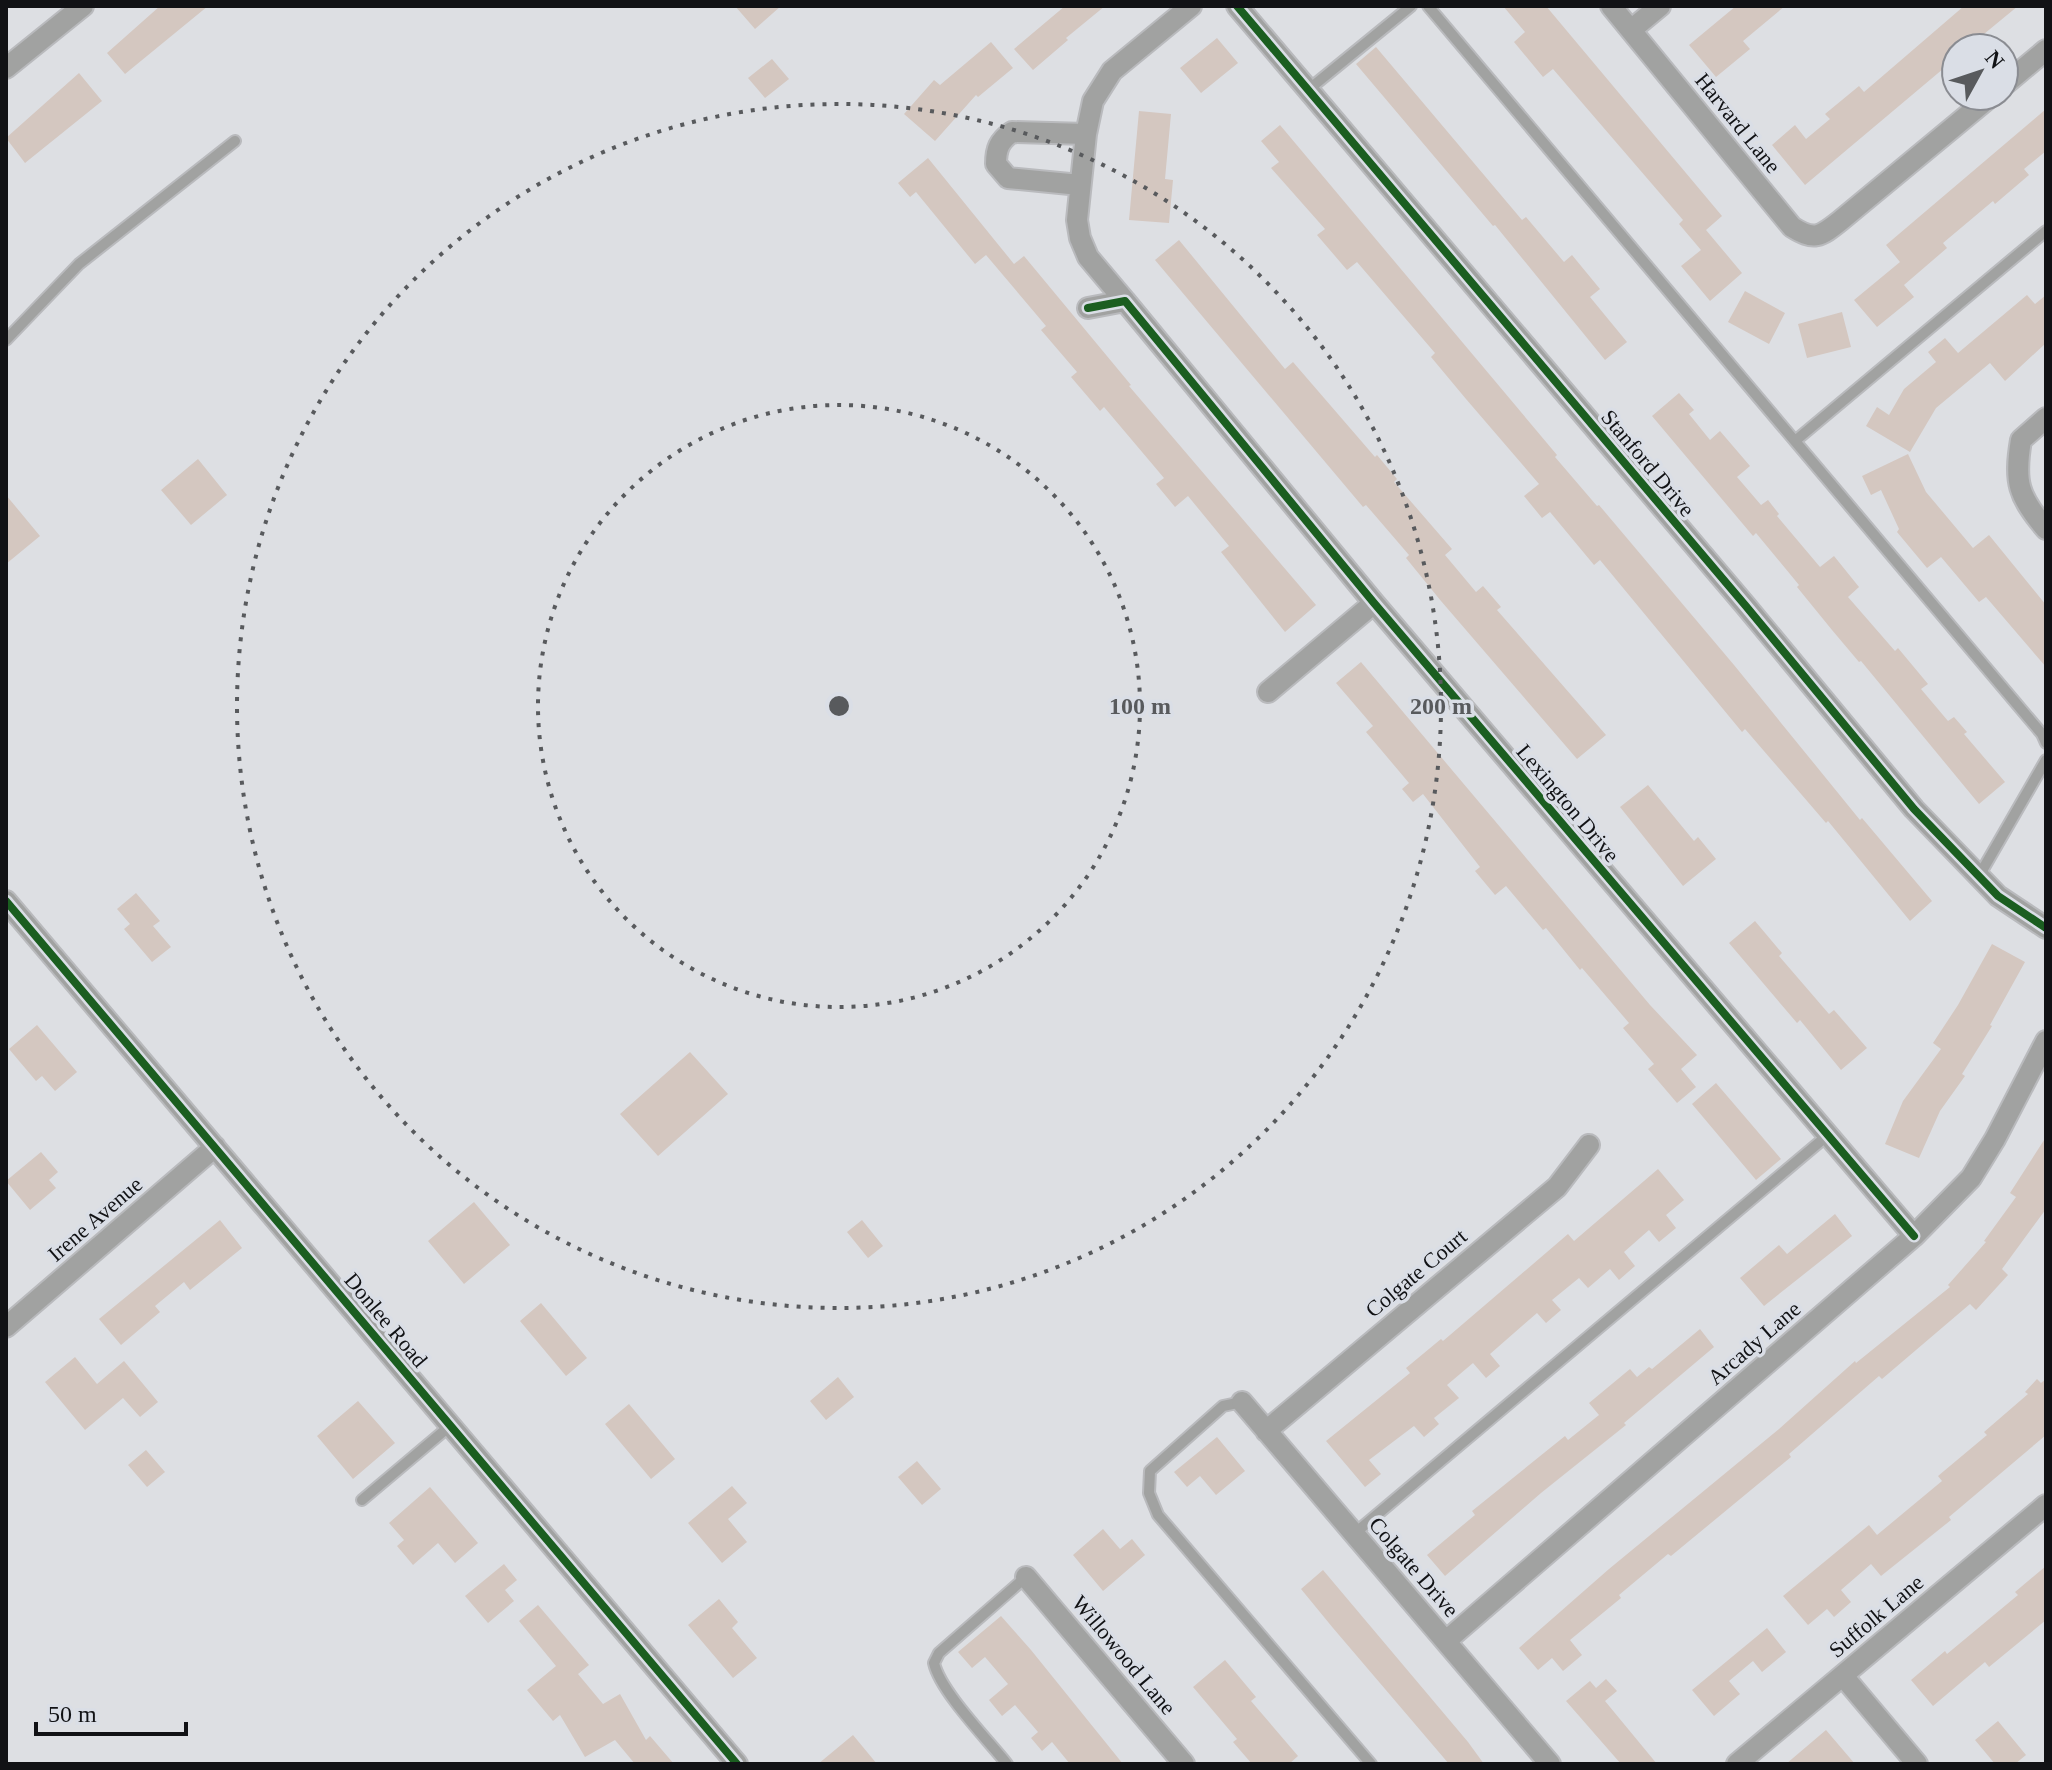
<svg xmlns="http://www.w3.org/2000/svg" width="2052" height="1770" font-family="'Times New Roman',serif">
  <rect width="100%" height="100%" fill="#dddfe3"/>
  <path fill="#d4c7c0" d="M160 6H208L125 74 107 53Z
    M735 6H781L755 29Z
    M1065 6H1105L1066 38 1068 40 1033 70 1014 49Z
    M1503 6H1546L1722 216 1706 230 1742 273 1710 301 1681 266 1701 250 1679 224 1683 220 1553 69 1543 77 1514 42 1525 32Z
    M1736 6H1785L1743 41 1750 49 1716 77 1689 45Z
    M1964 6H2018L1967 48H1956V58L1805 185 1772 145 1795 125 1806 139 1830 119 1825 114 1859 86 1864 92Z
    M1217 38 1238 63 1201 93 1180 68Z
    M991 42 1013 68 978 97 976 95 935 141 904 114 934 80 940 85Z
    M1376 47 1522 220 1526 217 1564 262 1572 255 1600 289 1590 297 1627 342 1605 360 1495 225 1493 226 1356 64Z
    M772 59 789 79 765 98 748 78Z
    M79 73 102 101 25 163 6 138Z
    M2046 109V151L2024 169 2029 175 1995 204 1993 201 1943 243 1947 248 1904 285 1914 297 1877 327 1854 300 1900 262 1886 245Z
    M1139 111 1171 114 1165 179 1173 180 1169 223 1129 220Z
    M1280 125 1557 455 1555 457 1597 506 1599 505 1734 665 1860 820 1862 818 1932 901 1910 921 1828 821 1826 823 1745 729 1742 732 1600 560 1594 565 1550 512 1542 518 1524 496 1539 484 1466 399 1431 357 1435 353 1357 262 1347 270 1317 235 1325 229 1271 168 1279 162 1261 141Z
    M928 158 1014 264 1024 256 1131 385 1129 386 1316 605 1285 632 1221 552 1229 546 1188 496 1175 507 1156 484 1164 478 1104 407 1100 411 1071 377 1077 372 1041 330 1046 326 986 255 975 264 916 192 910 197 898 183Z
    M1179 240 1285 369 1293 362 1375 457 1377 455 1397 479 1394 482 1452 549 1445 555 1476 592 1483 586 1501 607 1497 610 1606 735 1577 759 1441 601 1406 558 1409 555 1366 505 1363 507 1155 260Z
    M1745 291 1785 313 1769 344 1728 322Z
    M2027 295 2035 304 2046 295V343L2005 381 1990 363 1936 408 1910 452 1866 426 1877 407 1889 415 1904 389 1936 362 1928 352 1945 338 1958 353Z
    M1842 312 1851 347 1807 358 1798 324Z
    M1679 393 1694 410 1689 414 1710 440 1720 431 1750 466 1737 477 1761 505 1768 500 1779 514 1777 516 1820 567 1834 556 1859 587 1848 597 1895 651 1898 648 1928 684 1921 689 1948 721 1954 717 1967 732 1964 734 2005 782 1979 804 1861 661 1859 662 1832 630 1797 587 1799 585 1756 533 1753 536 1652 416Z
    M1908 454 1926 492 1973 548 1989 535 2046 605V667L1986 597 1979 602 1941 557 1927 568 1897 532 1899 529 1881 490 1871 495 1862 476Z
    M198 459 227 495 191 525 161 490Z
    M6 495 40 536 6 564Z
    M1361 662 1650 1005 1697 1055 1681 1069 1696 1087 1677 1103 1648 1069 1654 1064 1623 1028 1629 1023 1582 968 1580 970 1546 928 1543 930 1506 886 1495 895 1475 871 1480 867 1423 794 1413 802 1402 789 1409 783 1366 732 1373 726 1336 683Z
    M1648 785 1694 841 1698 837 1716 859 1683 886 1620 807Z
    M136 893 160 921 153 926 171 947 152 962 124 929 130 924 117 909Z
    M1755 921 1782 953 1779 956 1829 1014 1834 1010 1867 1048 1841 1070 1800 1020 1797 1023 1729 943Z
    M1992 944 2025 962 1990 1025 1992 1026 1962 1074 1965 1076 1940 1111 1919 1158 1885 1144 1903 1101 1941 1049 1933 1043 1958 1005Z
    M37 1025 77 1072 55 1091 42 1076 36 1081 9 1049Z
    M690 1052 728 1094 658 1156 620 1114Z
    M1716 1083 1781 1159 1756 1180 1692 1104Z
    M2046 1137V1209L2002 1269 2008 1275 1976 1310 1970 1304 1882 1379 1879 1376 1789 1454 1791 1457 1671 1556 1668 1554 1619 1595 1621 1598 1570 1640 1582 1655 1563 1671 1552 1658 1538 1670 1519 1648 1609 1569 1779 1429 1855 1361 1856 1363 1950 1287 1948 1285 1986 1242 1984 1241 2016 1197 2010 1193Z
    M41 1152 58 1172 49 1180 56 1188 30 1210 6 1181Z
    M1658 1169 1684 1200 1666 1215 1676 1228 1659 1242 1649 1230 1624 1252 1635 1266 1619 1280 1610 1269 1588 1288 1579 1278 1552 1300 1561 1310 1546 1323 1537 1313 1490 1354 1500 1366 1486 1378 1473 1363 1447 1385 1459 1398 1434 1418 1439 1424 1424 1437 1414 1426 1369 1460 1381 1474 1365 1487 1326 1441 1410 1373 1406 1368 1441 1339 1443 1341 1568 1234 1574 1241Z
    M474 1202 510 1245 464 1284 428 1241Z
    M1835 1214 1852 1236 1764 1306 1740 1278 1779 1245 1787 1254Z
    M220 1220 242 1248 190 1290 184 1282 155 1306 160 1312 121 1345 99 1319Z
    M862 1220 883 1246 868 1258 847 1232Z
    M541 1303 587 1358 566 1376 520 1321Z
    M1700 1329 1714 1347 1624 1423 1626 1425 1541 1493 1445 1576 1427 1555 1475 1515 1472 1511 1565 1436 1568 1440 1599 1415 1589 1403 1630 1369 1637 1377 1649 1367 1652 1369Z
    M75 1357 97 1384 124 1361 158 1402 140 1417 123 1398 85 1430 45 1382Z
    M838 1377 854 1397 826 1420 810 1401Z
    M2037 1379 2041 1383 2046 1379V1435L1949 1517 1951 1520 1881 1576 1871 1564 1841 1590 1851 1602 1834 1617 1827 1609 1808 1625 1783 1596 1869 1525 1877 1535 1942 1481 1938 1476 1987 1435 1984 1432 2028 1394 2025 1392Z
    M358 1401 395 1443 353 1479 317 1436Z
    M629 1404 675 1459 651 1479 605 1424Z
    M1217 1437 1245 1471 1216 1495 1200 1476 1187 1487 1174 1472Z
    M146 1450 165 1472 147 1487 128 1465Z
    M917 1461 941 1489 922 1505 898 1477Z
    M732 1486 747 1503 728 1519 747 1542 722 1563 688 1523Z
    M430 1487 478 1543 455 1563 438 1543 413 1565 397 1546 404 1540 389 1523Z
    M1103 1529 1120 1549 1132 1539 1145 1555 1103 1591 1073 1555Z
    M504 1564 517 1580 505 1590 514 1601 488 1623 465 1596Z
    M2046 1566V1620L1989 1667 1985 1662 1933 1706 1911 1680 1945 1651 1947 1654 2018 1595 2015 1592Z
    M1323 1570 1468 1742 1484 1764H1449L1333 1628 1301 1589Z
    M719 1599 738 1622 732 1628 757 1658 733 1678 688 1625Z
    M538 1605 589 1665 578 1674 603 1704 620 1694 646 1740 650 1736 674 1764H635L615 1740 585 1757 560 1715 553 1721 527 1690 556 1666 519 1621Z
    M1001 1616 1031 1650 1123 1764H1070L1052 1742 1042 1751 1031 1738 1038 1732 1015 1705 1002 1716 989 1700 1008 1684 985 1657 972 1668 958 1652Z
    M1767 1628 1786 1652 1762 1672 1753 1661 1729 1681 1740 1694 1714 1716 1692 1690Z
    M1225 1660 1256 1697 1251 1701 1298 1756 1289 1764H1252L1233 1742 1237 1739 1193 1687Z
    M1606 1679 1617 1691 1605 1701 1657 1764H1621L1566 1701 1590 1681 1596 1688Z
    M1998 1721 2026 1755 2015 1764H1995L1975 1740Z
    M1826 1730 1855 1764H1786Z
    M853 1735 877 1764H818Z"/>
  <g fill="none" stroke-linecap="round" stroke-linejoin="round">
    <g stroke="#b9babd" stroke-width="14">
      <path id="service" d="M1428 6 2042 734 2046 743
        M1308 90 1411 6
        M6 340 79 264 235 141
        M1795 441 2046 231
        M1979 876 2046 760
        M1242 1402 1223 1406 1150 1471 1149 1493 1158 1515 1371 1764
        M362 1500 451 1425
        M1354 1534 1828 1135
        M1007 1764C988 1740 940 1691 934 1663L939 1653 1026 1577"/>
    </g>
    <g stroke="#b9babd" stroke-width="24">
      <path id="minor" d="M1237 6 1745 605 1914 809 1998 896 2046 928
        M1611 6 1792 227C1814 241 1820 237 1840 221L1991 96
        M1631 30 1660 6
        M6 68 83 6
        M2004 85 2046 50
        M1080 185 1008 178 996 164C996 149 999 141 1012 132L1086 134
        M1125 301 1088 257 1080 238 1077 220 1086 134 1093 101 1112 71 1191 6
        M1088 308 1125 301 1374 603 1914 1236
        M2046 418 2021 440C2014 482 2018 496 2046 529
        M1268 692 1374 603
        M6 901 737 1764
        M6 1327 215 1147
        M1242 1402 1550 1764
        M1266 1431 1557 1187 1589 1145
        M1026 1577 1184 1764
        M1446 1641 1914 1236 1971 1178 1995 1139 2046 1041
        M1843 1676 1917 1764
        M1737 1764 2046 1505"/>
    </g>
    <use href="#service" stroke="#a1a2a1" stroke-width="10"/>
    <use href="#minor" stroke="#a1a2a1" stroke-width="20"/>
    <g stroke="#dadee6" stroke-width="13">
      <path id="cycleway" d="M1237 6 1745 605 1914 809 1998 896 2046 928
        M1088 308 1125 301 1374 603 1914 1236
        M6 901 737 1764"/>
    </g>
    <use href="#cycleway" stroke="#1b5e20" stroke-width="8"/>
  </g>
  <g fill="none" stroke="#585a5d" stroke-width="4" stroke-dasharray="4 8">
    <circle cx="839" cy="706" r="301"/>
    <circle cx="839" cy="706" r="602"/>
  </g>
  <g text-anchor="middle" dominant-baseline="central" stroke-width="7" stroke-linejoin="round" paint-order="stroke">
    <g font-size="22" fill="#111215" stroke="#dadee6">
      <text transform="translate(1738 123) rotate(51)">Harvard Lane</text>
      <text transform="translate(1648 463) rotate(50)">Stanford Drive</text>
      <text transform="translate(1568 803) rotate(50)">Lexington Drive</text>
      <text transform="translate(95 1219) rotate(-41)">Irene Avenue</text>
      <text transform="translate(1416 1273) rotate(-40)">Colgate Court</text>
      <text transform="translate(386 1320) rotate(50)">Donlee Road</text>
      <text transform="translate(1754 1343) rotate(-41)">Arcady Lane</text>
      <text transform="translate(1414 1567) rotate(49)">Colgate Drive</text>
      <text transform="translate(1876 1616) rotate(-40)">Suffolk Lane</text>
      <text transform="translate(1124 1655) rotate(50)">Willowood Lane</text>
    </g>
  </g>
  <circle cx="839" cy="706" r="12" fill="#585a5d" stroke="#dadee6" stroke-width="4"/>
  <g font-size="24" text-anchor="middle" font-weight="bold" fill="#585a5d" stroke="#dadee6" stroke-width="7" stroke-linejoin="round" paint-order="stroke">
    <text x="1140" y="714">100 m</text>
    <text x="1441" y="714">200 m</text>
  </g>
  <rect width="2052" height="1770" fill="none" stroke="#111215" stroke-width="16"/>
  <g transform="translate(1980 72) rotate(50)"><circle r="38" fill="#dadee6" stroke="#8a8c92" stroke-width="2"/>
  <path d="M0-6L14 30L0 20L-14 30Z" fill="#585a5d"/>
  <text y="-12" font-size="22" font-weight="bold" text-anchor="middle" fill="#111215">N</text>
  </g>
  <path d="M36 1722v12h150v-12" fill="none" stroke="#111215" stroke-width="4"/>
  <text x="48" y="1722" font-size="24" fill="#111215" stroke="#dadee6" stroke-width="6" paint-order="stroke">50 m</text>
</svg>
